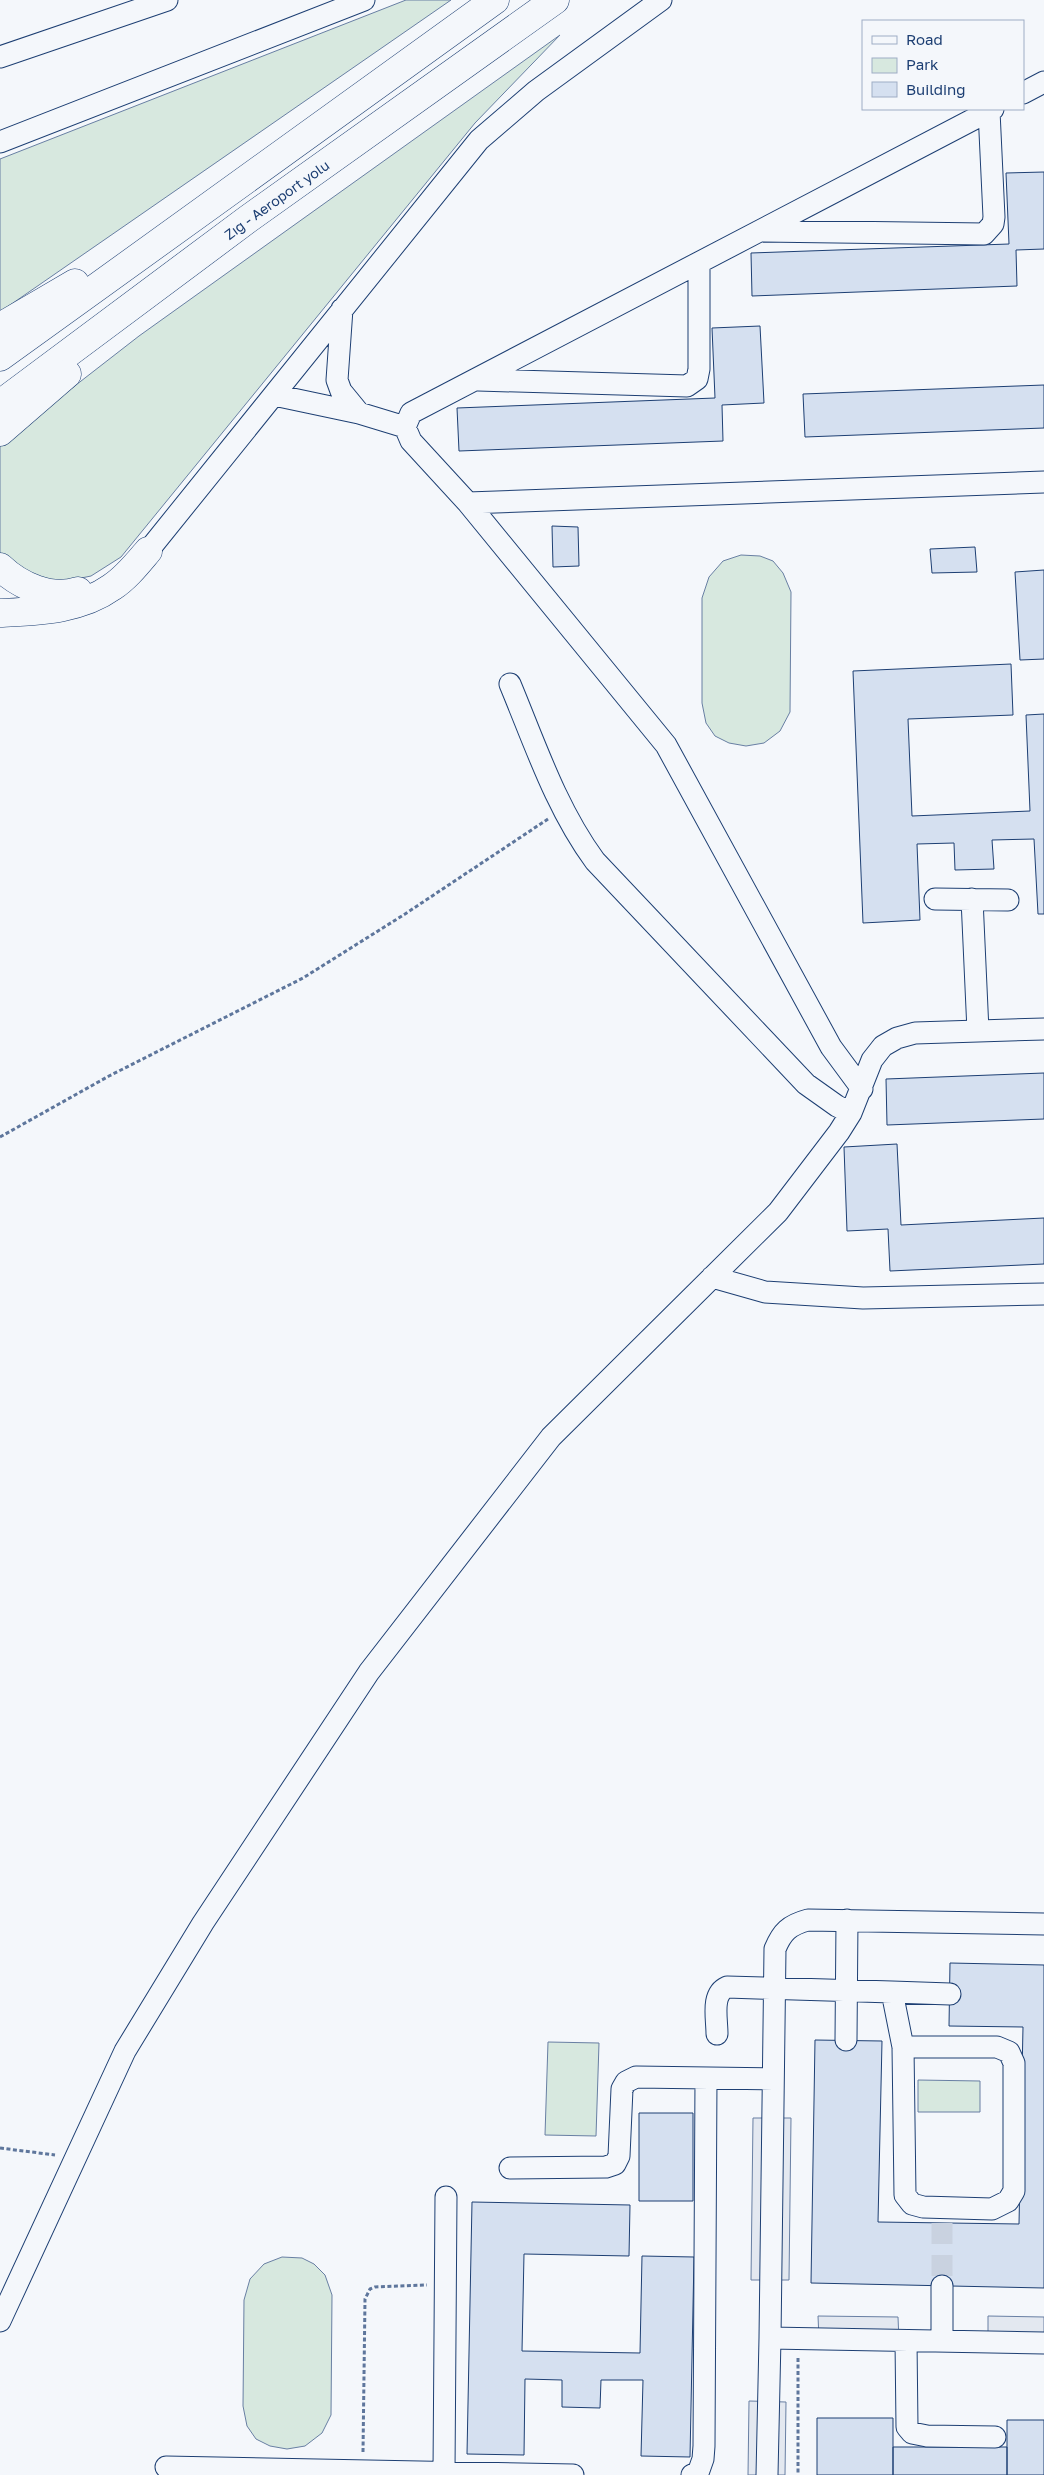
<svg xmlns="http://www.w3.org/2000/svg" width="1044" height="2475" font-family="'Golos Text',sans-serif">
  <rect width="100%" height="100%" fill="#f4f7fb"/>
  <path fill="#d7e8df" stroke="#687fa3" d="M406 0H451L0 312V159Z
    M560 35 475 123 121 557 91 576 57 583 11 565 0 553V444L139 336Z
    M741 555 760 556 773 561 783 573 791 592 790 712 780 731 764 743 746 746 729 743 715 736 706 723 702 703V598L709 577 723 561Z
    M548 2042 599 2043 596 2136 545 2135Z
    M918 2080 980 2081V2112H918Z
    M282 2257 302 2258 314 2264 325 2275 332 2295 331 2415 322 2433 305 2446 287 2449 270 2446 256 2439 247 2426 243 2406 244 2300 250 2279 264 2264Z"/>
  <path fill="#e3e8f0" stroke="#687fa3" d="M753 2118H791L789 2280H751Z
    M818 2316 898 2317 899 2341 819 2339Z
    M988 2316 1044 2317V2343L988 2342Z
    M749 2401 786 2402 785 2475H748Z"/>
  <path fill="#d5e0f0" stroke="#1d3f73" d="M1044 172V249L1016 250 1017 286 752 296 751 253 1009 244 1006 173Z
    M760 326 764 403 722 405 723 441 459 451 457 408 715 398 712 328Z
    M1044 385V428L805 437 803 394Z
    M552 526 578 527 579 566 553 567Z
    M975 547 977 572 932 573 930 549Z
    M1044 570V659L1020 660 1015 572Z
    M1011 664 1013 715 908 719 912 816 1030 811 1026 715 1044 714V914H1038L1034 839 992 840 994 869 955 870 954 843 917 844 920 920 863 923 853 671Z
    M1044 1073V1119L887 1125 886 1079Z
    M897 1144 901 1225 1044 1218V1264L890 1271 888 1229 847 1231 844 1147Z
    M950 1963 1044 1965V2288L811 2283 815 2040 882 2041 878 2222 1019 2224 1023 2027 949 2026Z
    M639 2113H693V2201H639Z
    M472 2202 630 2205 629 2256 524 2254 522 2351 640 2353 642 2256 694 2257 690 2457 641 2456 643 2380H601L600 2408 562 2407V2380L525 2379 524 2455 467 2454Z
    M817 2418H893V2475H817Z
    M1007 2420H1044V2475H1007Z
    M893 2447H1007V2475H893Z"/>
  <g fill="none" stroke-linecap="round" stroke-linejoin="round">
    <path stroke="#c9d2e0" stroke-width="21" stroke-dasharray="21 11" stroke-linecap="butt" d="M942 2223V2286"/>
    <g stroke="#1d3f73" stroke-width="23">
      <path id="minor" d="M0 57 167 0
        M1023 93 1044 82
        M0 142 364 0
        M761 231 984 234 993 224 994 217 989 111
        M342 309 337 380 341 391 359 413
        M478 380 687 386 697 379 699 369V263
        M274 395 359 413 405 427
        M468 503 1044 482
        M148 551 479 140 536 91 661 0
        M510 684C535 744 556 808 595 861L806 1084 837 1106 851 1113
        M935 899 1008 900
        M972 899 978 1031
        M862 1089 831 1047 666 745 468 503 411 441 405 427 411 413 993 109
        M712 1277 765 1292 863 1298 1044 1294
        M892 1992 950 1994
        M717 2034C717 2018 711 1994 727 1987L892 1992 903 2047H997L1009 2052 1014 2063V2191L1008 2201 992 2209 923 2207 912 2204 905 2195 903 2047
        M846 2040 847 1920
        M510 2168 606 2167 615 2164 619 2156 622 2089 626 2082 636 2077 773 2079
        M942 2286V2341
        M0 2321 125 2051 203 1923 369 1672 551 1437 778 1212 839 1132 851 1113 872 1060 883 1046 897 1038 915 1033 1044 1029
        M770 2338 775 1949C782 1932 789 1925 808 1920L1044 1924
        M906 2341 907 2427 912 2433 927 2436 995 2437
        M166 2467 573 2475
        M444 2472 446 2197
        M692 2475 698 2473 703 2459 704 2446 706 2078
        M767 2475 770 2338 1044 2343"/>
    </g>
    <g stroke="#1d3f73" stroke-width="29">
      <g id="highway">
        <path d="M0 327 75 283"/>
        <path d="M0 357 495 0"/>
        <path id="s1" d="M0 404 248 219 555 0"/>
        <path d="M0 432 67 374"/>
        <path d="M0 567C20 586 51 600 78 591"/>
        <path d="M0 613C39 611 80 610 112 587 126 578 137 564 148 551"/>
      </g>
    </g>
    <path stroke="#5e769c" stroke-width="3" stroke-dasharray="4 2.5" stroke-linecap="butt" d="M0 1137 109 1076 303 978 405 914 548 819
      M0 2148 55 2155
      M798 2358V2475
      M363 2452 365 2299 370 2289 375 2287 427 2285"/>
    <use href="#minor" stroke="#f4f7fb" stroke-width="21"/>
    <use href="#highway" stroke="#f4f7fb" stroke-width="28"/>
  </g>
  <g text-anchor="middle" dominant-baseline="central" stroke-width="4" stroke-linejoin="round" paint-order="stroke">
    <g font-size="14" fill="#1d3f73" stroke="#f4f7fb">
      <text stroke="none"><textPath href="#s1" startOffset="344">Zığ - Aeroport yolu</textPath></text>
    </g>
  </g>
  <rect x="862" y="20" width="162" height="90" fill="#f4f7fb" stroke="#9eadc5"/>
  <rect x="872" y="36" width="25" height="8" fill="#f4f7fb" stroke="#9eadc5"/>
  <text x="906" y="45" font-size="15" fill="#1d3f73">Road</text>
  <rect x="872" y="58" width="25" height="15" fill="#d7e8df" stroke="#9eadc5"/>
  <text x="906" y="70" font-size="15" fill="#1d3f73">Park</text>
  <rect x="872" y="82" width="25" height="15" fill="#d5e0f0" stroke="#9eadc5"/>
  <text x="906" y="95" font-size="15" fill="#1d3f73">Building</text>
</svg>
